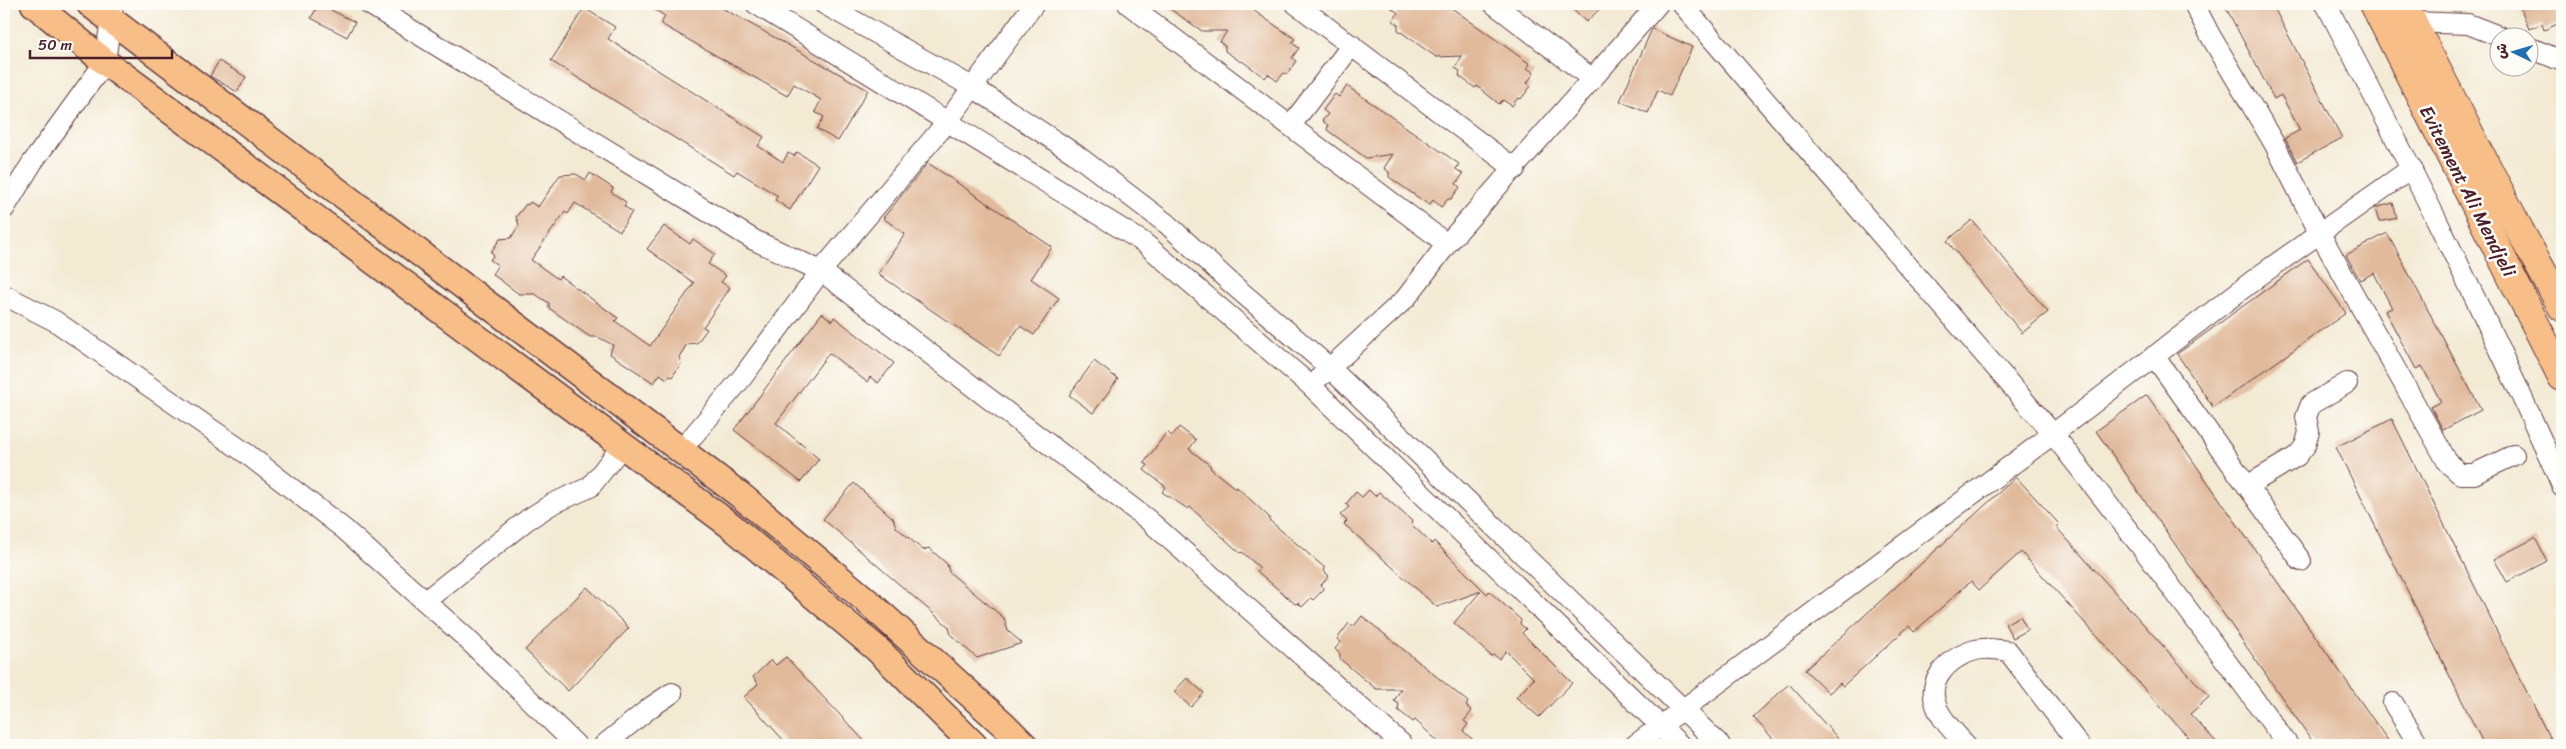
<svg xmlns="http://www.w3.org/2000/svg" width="2566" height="749" font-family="Sriracha,'Playpen Sans Arabic',sans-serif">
  <rect width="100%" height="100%" fill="#fdfcf7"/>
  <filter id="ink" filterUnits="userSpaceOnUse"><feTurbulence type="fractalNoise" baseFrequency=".02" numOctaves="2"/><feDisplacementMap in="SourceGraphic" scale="10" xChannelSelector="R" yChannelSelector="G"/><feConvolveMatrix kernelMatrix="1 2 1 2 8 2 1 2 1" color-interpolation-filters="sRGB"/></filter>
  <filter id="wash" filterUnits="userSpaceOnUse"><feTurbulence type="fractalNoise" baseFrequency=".0096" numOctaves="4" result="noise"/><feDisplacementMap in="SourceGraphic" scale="20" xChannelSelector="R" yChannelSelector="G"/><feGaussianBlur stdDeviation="1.12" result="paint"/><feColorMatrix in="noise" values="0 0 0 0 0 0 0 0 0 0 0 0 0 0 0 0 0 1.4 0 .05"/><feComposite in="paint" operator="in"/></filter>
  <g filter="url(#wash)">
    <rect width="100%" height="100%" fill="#f3ead4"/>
    <g id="blocks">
      <path fill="#e1ba9b" d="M319 4 355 22 347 37 311 18Z
        M645 4H715L868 90 838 141 817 129 824 117 815 112 821 100 794 84 787 96 661 24 665 16Z
        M1163 4H1244L1295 39 1292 43 1299 48 1292 58 1296 61 1287 74 1284 73 1277 81 1268 74 1265 78 1242 61 1241 62 1225 51V46L1220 42 1227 31H1202Z
        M1386 4H1446L1530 64 1527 68 1534 73 1527 83 1531 86 1521 99 1518 98 1512 106 1503 100 1499 104 1477 86 1475 88 1459 76 1460 71 1455 68 1462 56 1436 57 1398 30V24L1393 21 1398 13Z
        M1567 4H1605L1586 22Z
        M2224 4H2272L2342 138 2297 162 2285 138 2300 130 2281 95 2274 99Z
        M2519 4H2562V22L2544 30 2542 24 2529 29Z
        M584 8 615 27 608 39 764 137 758 146 783 162 788 153 794 156 797 152 818 165 790 210 775 200 778 196 737 171 734 175 551 61Z
        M1652 29 1692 47 1670 96 1658 90 1648 113 1620 101Z
        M219 61 246 77 237 92 210 76Z
        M1347 86 1459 164 1456 169 1463 174 1456 184 1460 187 1451 199H1448L1441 207 1433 200 1429 205 1389 177V172L1384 168 1393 154 1366 158 1327 130 1328 125 1322 121 1328 114 1323 110 1335 94 1339 97Z
        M928 163 1052 247 1031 279 1059 298 1034 335 1020 326 999 356 878 274 905 234 883 218Z
        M590 173 613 188 611 192 626 202 624 206 632 212 620 231 575 203 568 214 565 212 531 260 558 279 560 276 618 318 615 321 650 346 694 283 647 249 664 226 690 244 693 239 715 254 708 264 726 276 721 282 730 288 703 327 707 329 697 343 687 344 679 357 681 364 672 377 669 376 667 379 660 374 654 383 610 354 613 345 598 337H590L549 308V303L535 294H519L492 274 498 265 490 260 494 255 491 252 500 239 511 238 519 225 516 217 526 204 528 205 530 202 538 207 560 175 576 174 586 180Z
        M2393 203 2397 218 2379 222 2375 208Z
        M1972 220 2048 312 2022 333 1947 241Z
        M2387 233 2481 410 2443 430 2431 407 2441 402 2422 366 2416 369 2385 311 2392 308 2374 273 2360 280 2346 255Z
        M2308 259 2346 313 2213 407 2177 354Z
        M822 313 832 321 834 317 894 363 878 383 870 377 867 382 829 353 776 423 819 459 801 482 734 430Z
        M1094 361 1118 379 1093 413 1069 395Z
        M2147 395 2391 745H2315L2096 431Z
        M2392 419 2553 745H2484L2336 447Z
        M1179 427 1196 440 1189 449 1211 466 1210 468 1236 489 1237 487 1269 517V520L1325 568 1324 571 1329 576 1321 585 1324 589 1313 600 1311 598 1302 607 1298 603 1295 604 1257 571 1260 568 1242 552 1240 553 1190 507 1188 509 1162 492 1166 487 1144 470 1148 465 1144 463 1167 432 1172 436Z
        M2016 477 2059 524 2056 527 2209 697 2190 714 2219 745H2195L2021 552 1979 590 1971 581 1914 632 1909 626 1843 686 1840 683 1829 693 1805 670Z
        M854 483 893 518 896 527 923 550 929 548 947 564 949 572 1004 618 1008 631 1022 643 977 658 951 635 949 627 823 519Z
        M1369 490 1375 496 1379 492 1412 521 1411 524 1432 544 1434 541 1487 594 1489 591 1521 620 1520 624 1526 629 1522 633 1572 683 1539 717 1516 697 1534 679 1506 651 1499 659 1494 655 1491 656 1454 623 1481 591 1437 607 1344 524 1347 521 1340 515 1349 507 1346 504 1356 492 1362 497Z
        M2535 538 2547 561 2507 582 2494 559Z
        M587 587 629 628 568 691 525 650Z
        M1362 616 1468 702 1466 706 1472 711 1464 721 1468 724 1463 731 1479 745H1442L1415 720 1413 722 1398 710 1399 704 1394 701 1401 689H1376L1340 659V654L1335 649 1341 642 1337 639 1349 623 1353 627Z
        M2020 616 2028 630 2013 638 2005 624Z
        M786 657 868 745H788L744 697 758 684 753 677 771 660 776 665Z
        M1187 678 1204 693 1191 707 1174 692Z
        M1789 684 1844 745H1779L1753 717Z"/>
    </g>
  </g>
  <g filter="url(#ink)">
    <use href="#blocks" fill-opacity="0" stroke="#633d44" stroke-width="1"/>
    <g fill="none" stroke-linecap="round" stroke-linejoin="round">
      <g stroke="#633d44" stroke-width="22">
        <path id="minor" d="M369 4 754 240 821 271 1147 519 1403 745
          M756 4 1143 242 1311 386 1680 745
          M824 4 974 88 1075 154 1167 224 1232 284 1330 368 1720 745
          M1128 4 1447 244
          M1296 4 1515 169
          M1494 4 1591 78
          M1682 4 2053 434 2146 553 2288 745
          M2194 4 2210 35 2275 145 2319 232 2448 463 2460 474H2474L2514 455
          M2326 4C2409 163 2490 322 2562 486
          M2412 22 2468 24 2504 38
          M2528 47 2562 61
          M1291 125 1352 45
          M4 209 32 163 105 62 113 4
          M4 295 55 321 247 454 344 529 465 637 576 745
          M2154 356 2301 561
          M1321 376 1406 298 1447 244 1658 4
          M682 449 741 379 821 271 947 122 1034 4
          M2247 486 2297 456 2305 446 2309 432 2306 417 2311 404 2347 383
          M425 601 527 520 552 504 590 487 623 445
          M2393 703 2419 745
          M604 745 651 707 672 693
          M1635 745 2053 434 2259 276 2412 168
          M1966 745C1956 734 1941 720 1936 705 1927 681 1947 660 1969 652 1982 647 1995 649 2008 651L2079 745"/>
      </g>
      <g stroke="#633d44" stroke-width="29">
        <path id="major" d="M34 4 105 62 730 525 877 649 974 745
          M90 4 740 495 868 602 1003 724 1024 745"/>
      </g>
      <g stroke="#633d44" stroke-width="30">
        <path id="highway" d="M2374 4 2562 377
          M2403 4 2520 231 2562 307"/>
      </g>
      <use href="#minor" stroke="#fff" stroke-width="20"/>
      <use href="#major" stroke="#f7be88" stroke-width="26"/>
      <use href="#highway" stroke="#f7be88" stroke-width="28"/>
    </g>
  </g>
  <g text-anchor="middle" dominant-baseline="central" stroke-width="5" stroke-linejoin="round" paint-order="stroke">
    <g font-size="19" fill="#4a1f2b" stroke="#fdfcf7">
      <text transform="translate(2468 191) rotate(63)">Evitement Ali Mendjeli</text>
    </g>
  </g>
  <rect width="2566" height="749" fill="none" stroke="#fdfcf7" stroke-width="20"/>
  <g transform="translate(2514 52) rotate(275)"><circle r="24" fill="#fdfcf7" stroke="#b5a4a5"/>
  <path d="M0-4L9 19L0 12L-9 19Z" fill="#1f6fb2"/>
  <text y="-8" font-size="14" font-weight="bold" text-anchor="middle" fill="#4a1f2b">ش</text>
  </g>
  <path d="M30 50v8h142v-8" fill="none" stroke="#4a1f2b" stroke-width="2.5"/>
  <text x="38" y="50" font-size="15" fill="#4a1f2b" stroke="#fdfcf7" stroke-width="4" paint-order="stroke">50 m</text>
</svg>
